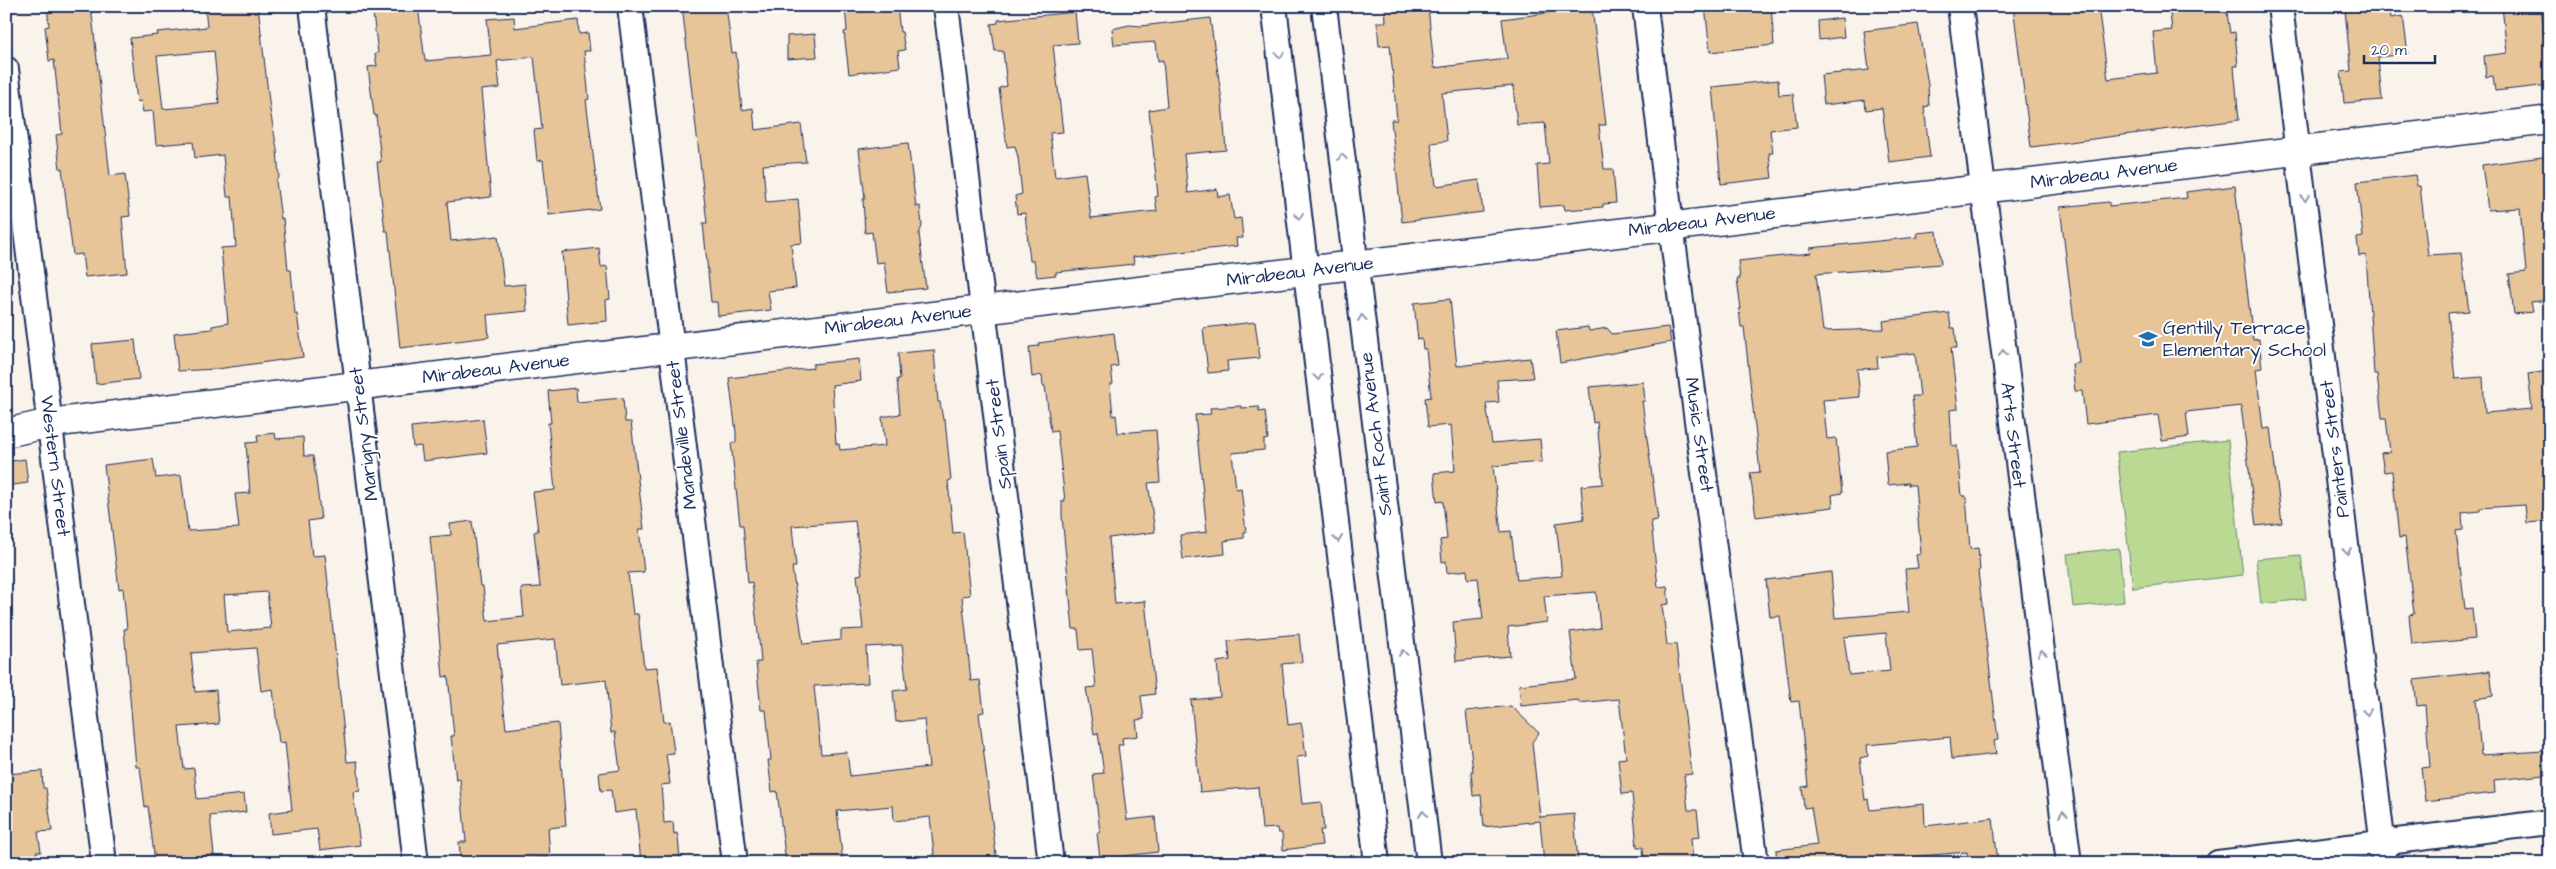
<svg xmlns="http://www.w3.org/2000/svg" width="2556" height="869" font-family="'Architects Daughter',sans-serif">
  <rect width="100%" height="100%" fill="#faf3eb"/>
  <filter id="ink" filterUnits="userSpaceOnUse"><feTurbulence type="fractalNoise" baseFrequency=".02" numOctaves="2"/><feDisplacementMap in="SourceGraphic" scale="10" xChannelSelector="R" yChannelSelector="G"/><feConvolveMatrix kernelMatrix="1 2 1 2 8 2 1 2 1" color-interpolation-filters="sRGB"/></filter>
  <g filter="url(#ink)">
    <path fill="#bad992" stroke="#6a8478" d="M2228 440 2243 575 2133 588 2117 452Z
      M2119 548 2124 602 2073 607 2067 554Z
      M2301 555 2306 599 2261 604 2256 559Z"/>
    <path fill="#e8c499" stroke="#1b2f5e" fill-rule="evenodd" d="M47 6H91L110 176 125 174 130 216 122 217 127 273 85 277 82 254 73 255 62 168 60 169 56 135 62 134 54 60 49 61 45 27 49 26Z
      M223 6H258L270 110 277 149 279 177 276 181 281 219 283 218 288 270H291L295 314H297L303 357 217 369 178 371 174 333 212 329V326L228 323 221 248 236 247 232 197H227L223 155 195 158 193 142 156 145 153 111 143 112 141 101 137 102 130 38 158 35 157 32 207 27 205 8ZM214 51 219 104 163 109 157 56Z
      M372 6H418L425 61 491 55 487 19 514 17 515 28 578 20 579 34 588 33 590 51H584L589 99 586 100 600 209 549 215 543 160 537 161 534 130 542 129 534 57 497 61 500 88 481 90 491 197 447 202 451 241 498 236 504 286 525 284 527 311 487 315 489 337 400 348 388 231H385L377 162H381L376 115H374L368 67 377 66 375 54 378 53Z
      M682 6H726L732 53 736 52 742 110 753 108 755 130 801 124 806 162 763 165 766 202 798 199 802 243 791 244 796 288 768 291 771 310 718 316 717 302H711L703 223H707Z
      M845 6H897L900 32H902L905 50 898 51 900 67 849 74 844 32 847 31Z
      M1385 6H1428L1434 68 1507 59 1502 19 1592 7 1606 125H1599L1604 169H1613L1616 203 1603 204V207L1565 210 1564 205 1540 207 1537 165 1549 164 1545 123 1517 125 1513 86 1442 93 1447 141 1431 143 1436 186 1479 180 1483 212 1402 222 1391 120H1397L1390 45 1379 46 1377 22H1386Z
      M1705 6H1771L1774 45 1710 52Z
      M2013 6H2098L2108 79 2157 73 2153 32 2172 30 2169 6H2226L2230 33 2235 32 2238 66H2234L2239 120 2031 147Z
      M2389 6 2391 18 2403 16 2408 54 2378 57 2382 100 2344 103 2341 72 2351 71 2345 10Z
      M2502 6H2541L2547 60H2550V85L2495 91 2493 76 2486 77 2484 56 2507 53Z
      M1075 12 1078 43 1053 45 1063 132 1050 133 1055 177 1085 173 1091 218 1157 211 1155 197 1158 196 1149 110 1167 107 1163 60 1158 61 1156 42 1114 45 1112 29 1129 25 1141 26 1210 18 1222 101 1226 150 1184 154 1188 193 1217 189 1218 197 1230 195 1234 219 1241 218 1243 238H1236L1237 246 1133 257 1134 264 1056 272V275L1037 277 1034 261H1030L1025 213 1017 214 1015 196 1022 194 1018 157 1015 146 1007 147 999 88 1007 86 1003 51H995L991 24 998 23V20Z
      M1842 18 1844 37 1819 40 1818 21Z
      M1918 24 1928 85 1929 106 1924 107 1930 157 1889 162 1882 108 1866 110 1865 100 1824 105 1821 75 1869 70 1864 31Z
      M815 34 817 57 787 59V36Z
      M1778 80 1779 95 1793 94 1797 127 1770 130 1773 153H1769L1772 178 1721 184 1712 87Z
      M908 143 916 207 920 206 922 226 919 234 926 288 888 292 884 262 876 263 872 232 865 233 863 199H865L859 149Z
      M2550 156V300L2531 302 2533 312 2514 314 2509 274 2526 272 2520 208 2488 210 2482 165Z
      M2415 175 2417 186H2420L2428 255 2461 253 2469 311 2448 313 2455 379 2483 377 2485 413 2532 409 2528 374 2550 371V521L2527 523 2525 505 2480 508V511L2462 513 2463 530 2456 531 2465 609 2472 608 2475 639 2412 645 2409 615 2414 614 2405 537 2399 538 2392 471 2384 472 2381 453 2390 452 2386 418H2382L2377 374H2374L2366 255 2359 256 2357 238 2363 237 2357 182Z
      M2235 186 2253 340 2259 339 2262 368 2256 369 2263 429 2270 428 2282 523 2256 526 2241 406 2186 412 2189 437 2162 441 2158 415 2086 424 2082 391H2075L2072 364 2079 363 2060 207 2109 202V206L2187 198 2186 192Z
      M1937 231 1941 264 1816 274 1823 331 1884 329 1883 321 1949 313 1951 328H1955L1957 348H1951L1958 409 1950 410 1952 446 1957 445 1962 496H1966L1970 549 1978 548 1980 570 1978 571 1998 740 1994 741 1996 754 1952 759 1950 737 1867 745 1868 756 1860 758 1865 800 1868 799 1870 810 1924 804 1925 826 1993 818 1998 863H1968L1967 852 1908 857 1909 863H1777L1776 850 1817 845 1811 807 1804 808 1802 787 1808 786 1799 701 1791 702 1780 616 1770 617 1766 580 1831 572 1835 618 1909 612 1905 569 1918 568 1916 555 1921 554 1915 485H1908V483L1888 485 1885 451 1917 447 1912 396H1920L1915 353 1877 357 1878 368 1857 369 1860 397 1823 400 1827 439 1836 438 1842 493 1832 495 1833 507 1756 517 1750 473 1760 472 1744 327H1741L1739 309H1741L1737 279H1740L1738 261 1811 253 1810 248 1918 237 1917 233ZM1886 633 1890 671 1849 675 1844 637Z
      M599 248 601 267 607 266 610 299 606 300 607 321 568 325 562 252Z
      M1450 299 1457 366 1530 358 1533 378 1497 380 1499 402 1486 403 1492 443 1540 439 1542 462 1493 466 1501 532 1511 531 1517 580 1562 576 1556 523 1584 519 1581 486 1603 484 1597 422 1593 423 1589 387 1643 382 1645 401H1642L1658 520 1651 521 1658 587 1667 586 1669 604 1662 605 1667 645 1676 644 1692 774 1684 775 1688 810H1697L1700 837 1691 838 1693 863H1644L1643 847H1637L1632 793 1622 794 1618 759 1626 758 1619 699 1579 703 1578 700 1521 706 1519 685 1576 679 1570 632 1600 628 1596 592 1544 596 1547 622 1508 627 1510 656 1456 661 1453 622 1483 619 1478 578 1468 579 1467 570 1447 573 1446 561 1442 562 1440 540 1447 539 1443 501 1437 502 1434 473 1455 471 1451 425 1428 427 1425 398 1431 397 1426 349H1423L1422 339 1418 340 1414 303Z
      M1255 322 1260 358 1227 361 1228 371 1208 373 1203 328Z
      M1588 327 1589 331 1607 328 1612 334 1668 327 1671 342 1560 363 1556 331Z
      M1114 333 1118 366 1111 367 1113 384H1110L1113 416 1116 415 1118 433 1156 430 1160 482 1148 483 1155 532 1109 538 1115 604 1145 601 1155 694 1141 696 1144 719 1136 720 1138 736 1122 738 1123 745H1118L1127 820 1155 817 1158 852 1100 859 1097 833 1100 832 1093 774 1104 773 1098 733 1094 734 1086 688 1096 687 1092 649 1080 650 1078 629H1073L1062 516V501H1065L1057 431 1051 432 1045 386H1043L1042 375 1032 377 1029 347 1039 346 1038 343Z
      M135 340 139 379 96 384 92 344Z
      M934 350 938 402H940L943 420H945L951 480 948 481 953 533 963 532 970 595 962 596 966 633 971 681 980 680 984 712 979 713 997 863H935L930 817 894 821 893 806 837 811 843 863H786L777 791 772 792 768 760H771L766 710H761L756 662H761L760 650 752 582 748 583 743 525H740L731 443H736V432L729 378 813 368V364L859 359 861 381 832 385 836 444H839L840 450 885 446 882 417 900 414 897 379H900L898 353ZM855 521 862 574 857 575 863 629 841 630V640L803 644 792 567H796L792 526ZM902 645 907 689 893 691 896 722 924 719 929 767 850 776 847 752 821 754 814 686 868 683 866 647Z
      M576 388 577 402 623 398 625 422H631L644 529H639L644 572 628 573 633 614H638L644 668 657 667 664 722 670 721 674 753 666 754 670 784 661 785 664 823 673 822 674 834 677 833 678 837 680 860 641 863 636 810 614 813 611 790 601 791 599 773 620 770 615 732 611 733 606 680 560 685 555 639 497 645 506 729 558 723 566 826 548 828 550 857 526 859V863H461L459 842H466L460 779 456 780 451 736H454L448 676 443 677 430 537 451 535 450 524 472 521 480 586H483L487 621 524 617 521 588 540 587 534 532 538 531 533 492 555 490 548 423H551L548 391Z
      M1241 406V408L1259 407V412L1265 411 1268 439 1264 440V450L1232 453 1236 489 1241 488 1246 532H1244V538L1224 541 1225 554 1183 559 1180 535 1207 532 1195 415 1211 414 1210 408Z
      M483 419 487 453 423 461 421 446 413 447 411 427Z
      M275 433 276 439 303 437 304 456H313L321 519 308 521 312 556 325 555 347 762 357 761 360 791 353 792 360 845 320 850 317 829 271 834 269 813 292 810 285 742 279 743 273 689 261 691 256 648 191 653 195 692 216 690 219 724 179 727 184 769 194 768 197 799 244 794 246 812 210 816 214 855 155 862 148 806 145 807 140 767H136L124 629H127L123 588 119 589 104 465 153 459 156 478 181 475 188 531 239 528 235 494 250 493 246 443 258 442 257 435ZM267 592 271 628 227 632 224 595Z
      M25 459 28 483 6 486V462Z
      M1299 634 1302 662 1282 664 1288 725 1301 723 1303 733 1306 756 1297 757 1302 804 1321 802 1324 830H1320L1322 845 1283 850 1282 833H1278L1277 828 1262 829 1258 787 1200 792 1191 700 1220 697 1217 662 1230 660 1228 641Z
      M2490 671 2493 696 2476 699 2481 755 2543 751 2545 775 2494 780 2495 793 2425 801 2421 768 2430 767 2425 705 2417 706 2414 680Z
      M1511 706 1539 733 1532 742 1540 817 1574 814 1578 863H1544L1540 821 1484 827 1481 795 1473 796 1471 771H1473L1466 711Z
      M42 771 43 788H46L52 831 38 832 41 852H36L37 863H6V774Z"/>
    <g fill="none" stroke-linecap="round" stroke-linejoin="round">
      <g stroke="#1b2f5e" stroke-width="28">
        <path id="street" d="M312 6 416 863
          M630 6 735 863
          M946 6 1051 863
          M1274 6 1377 863
          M1324 6 1429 863
          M1645 6 1671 226 1756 863
          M1960 6 2069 863
          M2280 6 2385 863
          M6 69 104 863
          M2218 863 2550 822"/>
      </g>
      <g stroke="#1b2f5e" stroke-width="31">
        <path id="secondary" d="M6 433 50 423 2550 120"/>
      </g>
      <use href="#street" stroke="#fff" stroke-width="24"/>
      <use href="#secondary" stroke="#fff" stroke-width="28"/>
    </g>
    <defs><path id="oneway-chevron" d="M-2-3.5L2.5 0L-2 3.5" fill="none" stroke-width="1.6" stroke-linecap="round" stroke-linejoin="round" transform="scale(1.25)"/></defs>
    <g stroke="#8d97ae">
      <use href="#oneway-chevron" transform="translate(1280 55) rotate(83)"/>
      <use href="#oneway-chevron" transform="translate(1342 157) rotate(-97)"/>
      <use href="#oneway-chevron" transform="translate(2305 198) rotate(83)"/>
      <use href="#oneway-chevron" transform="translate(1299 216) rotate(83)"/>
      <use href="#oneway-chevron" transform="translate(1362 318) rotate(-97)"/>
      <use href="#oneway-chevron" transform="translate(2003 353) rotate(-97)"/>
      <use href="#oneway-chevron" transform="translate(1318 377) rotate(83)"/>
      <use href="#oneway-chevron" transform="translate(1338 539) rotate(83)"/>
      <use href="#oneway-chevron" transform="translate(2347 551) rotate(83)"/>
      <use href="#oneway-chevron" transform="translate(1403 653) rotate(-97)"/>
      <use href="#oneway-chevron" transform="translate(2042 653) rotate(-97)"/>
      <use href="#oneway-chevron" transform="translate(2367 712) rotate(83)"/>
      <use href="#oneway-chevron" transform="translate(1423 814) rotate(-97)"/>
      <use href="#oneway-chevron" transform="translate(2063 814) rotate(-97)"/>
    </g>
  </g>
  <defs>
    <g id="school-bare" transform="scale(1.5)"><path d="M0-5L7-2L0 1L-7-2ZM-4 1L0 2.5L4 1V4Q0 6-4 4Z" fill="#1f6fb2" stroke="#fff" stroke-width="2.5" paint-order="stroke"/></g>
  </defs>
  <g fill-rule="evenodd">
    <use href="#school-bare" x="2148" y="339"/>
  </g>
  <g text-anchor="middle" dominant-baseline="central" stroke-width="4" stroke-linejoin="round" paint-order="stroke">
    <g font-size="19" fill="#1b2f5e" stroke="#fff">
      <text transform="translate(2104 174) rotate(-7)">Mirabeau Avenue</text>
      <text transform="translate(1702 222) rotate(-7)">Mirabeau Avenue</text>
      <text transform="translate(1300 272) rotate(-7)">Mirabeau Avenue</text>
      <text transform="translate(898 320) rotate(-7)">Mirabeau Avenue</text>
      <text transform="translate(496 369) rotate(-7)">Mirabeau Avenue</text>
      <text transform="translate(364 434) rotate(-97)">Marigny Street</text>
      <text transform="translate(999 434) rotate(-97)">Spain Street</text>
      <text transform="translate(1376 434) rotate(-97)">Saint Roch Avenue</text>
      <text transform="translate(682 435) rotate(-97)">Mandeville Street</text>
      <text transform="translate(1699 435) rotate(82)">Music Street</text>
      <text transform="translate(2013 435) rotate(83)">Arts Street</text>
      <text transform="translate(2335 449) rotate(-97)">Painters Street</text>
      <text transform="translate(55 466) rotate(83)">Western Street</text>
    </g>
    <g font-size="19" fill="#1b2f5e" stroke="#fff" text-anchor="start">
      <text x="2163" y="328">Gentilly Terrace<tspan x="2163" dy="22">Elementary School</tspan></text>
    </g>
  </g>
  <rect width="2556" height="869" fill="none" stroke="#fff" stroke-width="25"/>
  <rect x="12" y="12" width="2531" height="844" fill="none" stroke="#1b2f5e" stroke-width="2" filter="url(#ink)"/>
  <path d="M2364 55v8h71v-8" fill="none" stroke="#1b2f5e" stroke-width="2.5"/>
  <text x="2371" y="55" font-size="15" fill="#1b2f5e" stroke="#ffffff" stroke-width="4" paint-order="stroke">20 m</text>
</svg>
